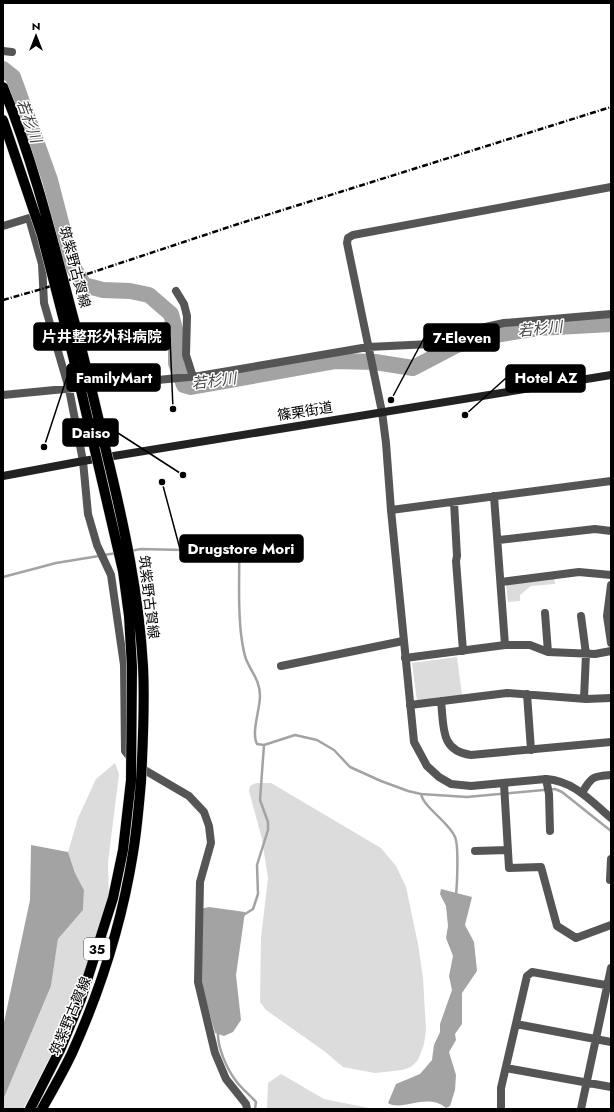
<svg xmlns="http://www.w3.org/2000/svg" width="614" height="1112" font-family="Jost,'Noto Sans JP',sans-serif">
  <rect width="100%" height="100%" fill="#fff"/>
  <path fill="#dcdcdc" d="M554 577 555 584 531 586 520 595V601L508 602 506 585Z
    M457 657 462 695 417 701 412 663Z
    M115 763 119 774 108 862 109 906 64 1030 23 1109H3V1100L51 986 58 939 83 910 84 890 75 873 68 852 78 818 96 779Z
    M256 783H271L381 848 396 866 406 887 418 944 423 978 426 1030 424 1044 418 1060 411 1067 402 1070 375 1073 343 1067 324 1051 266 1010 260 1002 261 938 268 878 262 839 249 791 250 786Z
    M281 1074 324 1099 374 1109H267L268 1083Z"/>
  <path fill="#a3a3a3" d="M31 845 68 852 75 873 84 890 83 910 58 939 51 986 3 1100V1027L30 900Z
    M441 889 472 897 465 925 474 942 477 971 462 993V1024L455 1034 456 1040 449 1052 456 1075 455 1090 450 1106 446 1108C427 1092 402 1112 388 1103L396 1084 420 1074 432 1060 434 1045 440 1032V1024L452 990 449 976 453 956 446 938 448 926 446 906 440 894Z
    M209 907 245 912 236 975 241 1020 233 1032 224 1036 215 1033 202 986 200 909Z"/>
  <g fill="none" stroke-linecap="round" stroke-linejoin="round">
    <path stroke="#a3a3a3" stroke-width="2.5" d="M130 551 141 549 183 550 237 543 239 549C240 579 237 610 242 641 243 647 244 654 246 659 251 672 260 680 260 696 260 709 251 733 257 744L264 745 295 735 317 740 334 750 350 767 381 781 408 791 421 794C424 808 449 822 455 837 459 845 457 885 456 896
      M104 555 117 553
      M3 577 56 563 99 556
      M421 794 467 797 555 789 562 792 611 831
      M242 916 253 909 258 894 257 865 268 830V822L260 800 264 745
      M218 1032C217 1047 227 1069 236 1081 242 1089 250 1095 256 1102L255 1109"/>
    <path stroke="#a3a3a3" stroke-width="16" d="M3 69 13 77 50 180 72 265 84 285 103 290 130 291 149 295 171 314 176 333V363L184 385 191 387 336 361 375 362 413 368 457 345 483 337 538 328 611 324"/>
    <g stroke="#dbdbdb" stroke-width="11">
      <path id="primary" d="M30 1109 60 1050 81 999 113 898 123 850 131 780
        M42 1109C52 1091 63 1072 72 1053 101 989 122 922 133 853 137 829 139 805 141 781"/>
    </g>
    <path stroke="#555" stroke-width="8" d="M3 51 12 52
      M3 226 29 218 42 264 44 303 69 389 83 461 88 514 97 545 111 575 124 665 125 751 136 765 189 796 204 812 209 826 211 843 200 882 198 982 215 1053 226 1079 246 1104 247 1109
      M176 291 184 304 187 316 186 355 193 377
      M3 395 199 376 368 347 431 344 476 329 504 323 611 314
      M382 412 347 243 348 238 353 235 611 187
      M494 496 505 645
      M454 502 457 556 456 561 463 651
      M391 510 611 481
      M499 540 595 529 611 531
      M501 582 579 572 611 575
      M611 585 607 616 611 643
      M545 613 548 652
      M581 616 586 654 584 698
      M405 658 505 645H530L548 652 595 654 611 651
      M281 666 403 641
      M527 694 531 750
      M441 701C444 727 440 751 471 755L611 742
      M410 705 507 693 586 699 611 698
      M546 779 549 794 550 831
      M504 784 509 868 541 867 557 926 576 938 611 925
      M582 793C591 777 593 776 611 775
      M475 851 508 850
      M610 880 611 859
      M516 1024 611 1042
      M506 1068 611 1087
      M501 1109V1088L527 976 532 972 611 986
      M581 1109 611 968"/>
    <path stroke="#555" stroke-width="8" d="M382 412 386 443 391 510 414 742 427 766 439 777 451 784 471 786 546 779C574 781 591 801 611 818"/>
    <path stroke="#222" stroke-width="8" d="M3 476 83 461 611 375"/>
    <use href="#primary" stroke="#000" stroke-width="10"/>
    <path stroke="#000" stroke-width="2.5" stroke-dasharray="6 2 1 2" stroke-linecap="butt" d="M3 300 42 289 238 224 611 107"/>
    <g stroke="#dbdbdb" stroke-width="11" stroke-linecap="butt">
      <path id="primary-bridge" d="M3 87C33 160 52 237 72 313 85 360 96 408 107 455 124 525 139 594 143 666 145 705 143 743 141 781
        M3 120 42 235 73 356 123 571 129 616 132 667 131 780"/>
    </g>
    <use href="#primary-bridge" stroke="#000" stroke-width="10"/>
  </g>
  <g text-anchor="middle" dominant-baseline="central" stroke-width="3" stroke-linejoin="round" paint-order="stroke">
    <rect fill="#fff" stroke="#4c4c4c" stroke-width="1" x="84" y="938" width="26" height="22" rx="3"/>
    <g font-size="13" font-weight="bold" fill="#000">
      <text x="97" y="949">35</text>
    </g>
    <g font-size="14" fill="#000" stroke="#fff">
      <text transform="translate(75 267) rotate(75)">筑紫野古賀線</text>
      <text transform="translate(305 411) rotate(-9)">篠栗街道</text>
      <text transform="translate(149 597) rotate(83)">筑紫野古賀線</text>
      <text transform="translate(70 1016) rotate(-67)">筑紫野古賀線</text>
    </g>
    <g font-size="15" font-style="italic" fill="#444" stroke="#fff">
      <text transform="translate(29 121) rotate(70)">若杉川</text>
      <text transform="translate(540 329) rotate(-6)">若杉川</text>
      <text transform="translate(214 381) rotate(-7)">若杉川</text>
    </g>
  </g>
  <path fill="none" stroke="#000" stroke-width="1.5" d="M173 409L170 337M391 400L424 338M44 447L67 377M465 415L506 378M183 475L118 433M162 482L180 549"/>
  <g fill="#000" stroke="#fff" stroke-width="1.5">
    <circle cx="173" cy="409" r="4"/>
    <circle cx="391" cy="400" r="4"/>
    <circle cx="44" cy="447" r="4"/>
    <circle cx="465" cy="415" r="4"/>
    <circle cx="183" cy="475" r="4"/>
    <circle cx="162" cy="482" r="4"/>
  </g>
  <g fill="#000" stroke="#000" stroke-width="1.5">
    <rect x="34" y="323" width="136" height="27" rx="4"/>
    <rect x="424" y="324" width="75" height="27" rx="4"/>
    <rect x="67" y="364" width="93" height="27" rx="4"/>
    <rect x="506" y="365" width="79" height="27" rx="4"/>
    <rect x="63" y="419" width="55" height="27" rx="4"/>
    <rect x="180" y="535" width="123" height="27" rx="4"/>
  </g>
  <g font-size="15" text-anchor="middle" font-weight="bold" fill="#fff">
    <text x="102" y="342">片井整形外科病院</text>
    <text x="462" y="343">7-Eleven</text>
    <text x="114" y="383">FamilyMart</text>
    <text x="546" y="383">Hotel AZ</text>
    <text x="91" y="438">Daiso</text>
    <text x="241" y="554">Drugstore Mori</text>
  </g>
  <rect width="614" height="1112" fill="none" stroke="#000000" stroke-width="8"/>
  <g transform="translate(36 36)" stroke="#ffffff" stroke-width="3" paint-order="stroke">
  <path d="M0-3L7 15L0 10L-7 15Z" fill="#000000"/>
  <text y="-6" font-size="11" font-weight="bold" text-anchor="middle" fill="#000000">N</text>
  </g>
</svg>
